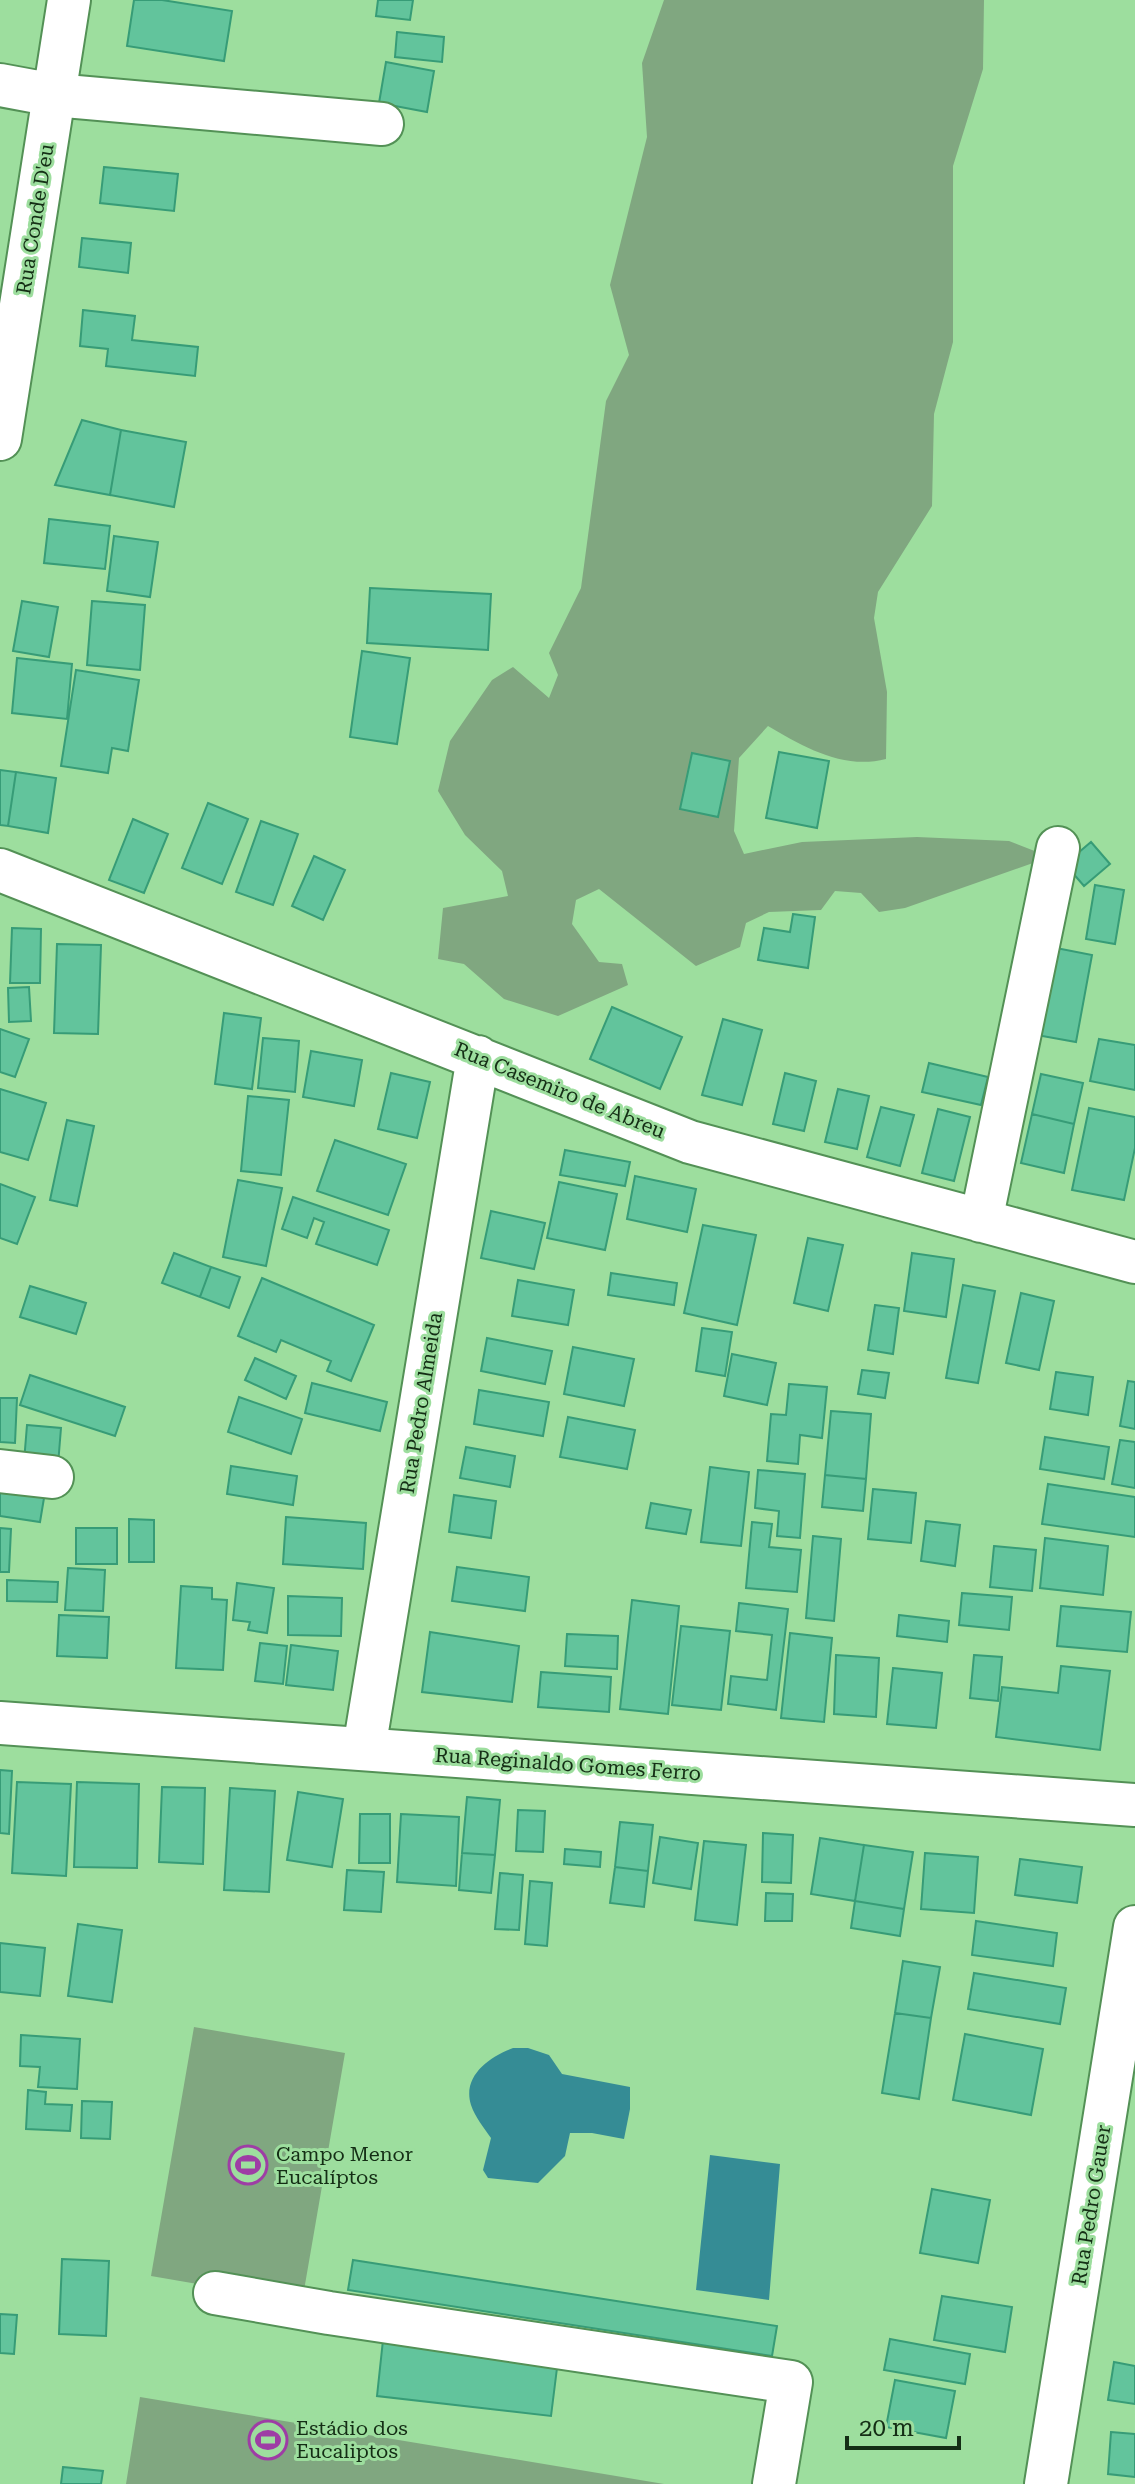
<svg xmlns="http://www.w3.org/2000/svg" width="1135" height="2484" font-family="'Roboto Serif',serif">
  <rect width="100%" height="100%" fill="#9dde9e"/>
  <path fill="#80a780" d="M664 0H984L983 69 953 166V342L934 414 932 506 878 592 874 618 887 692 886 759C843 770 804 747 768 726L739 758 734 831 744 854 802 842 917 837 1009 841 1050 857 905 908 879 912 861 893 835 891 821 910 769 912 746 923 740 947 696 966 599 889 576 900 572 924 599 962 622 964 628 985 558 1016 504 999 464 964 438 959 443 908 508 896 502 871 465 835 438 791 450 741 492 680 513 667 549 698 558 675 549 653 581 588 606 401 629 355 610 285 647 137 642 63Z
    M194 2027 345 2053 302 2302 151 2276Z
    M140 2397 664 2484H126Z"/>
  <path fill="#358c95" d="M513 2048H528L549 2055 562 2074 630 2087V2109L624 2139 592 2133H570L565 2156 538 2183 488 2178 483 2170 491 2138C484 2128 475 2117 471 2105 462 2076 489 2057 513 2048Z
    M710 2155 780 2164 769 2300 696 2290Z"/>
  <path fill="#62c49c" stroke="#379c77" stroke-width="2" d="M134 0H162L232 11 224 61 127 46Z
    M378 0H413L410 20 376 16Z
    M397 32 444 37 442 62 395 57Z
    M386 62 434 71 427 112 379 103Z
    M104 167 178 174 174 211 100 203Z
    M82 238 131 243 128 273 79 267Z
    M83 310 135 316 132 340 198 347 195 376 106 366 108 349 80 346Z
    M82 420 121 430 110 495 55 485Z
    M121 430 186 442 174 507 110 495Z
    M49 519 110 526 105 569 44 563Z
    M114 536 158 542 150 597 107 591Z
    M370 588 491 594 488 650 367 643Z
    M22 601 58 607 49 657 13 651Z
    M92 601 145 605 140 670 87 665Z
    M362 651 410 658 397 744 350 737Z
    M17 658 72 664 67 719 12 713Z
    M76 670 139 680 128 751 112 748 108 773 61 766Z
    M779 752 829 761 817 828 766 818Z
    M692 753 730 761 718 817 680 809Z
    M0 770 16 772 8 826 0 825Z
    M16 772 56 778 48 833 8 826Z
    M208 803 248 819 222 884 182 868Z
    M133 819 168 834 144 893 109 880Z
    M261 821 298 834 273 905 236 892Z
    M1091 842 1110 864 1084 886 1065 864Z
    M314 856 345 870 323 920 292 906Z
    M1095 885 1124 890 1115 944 1086 939Z
    M793 914 815 917 808 968 758 960 764 928 790 932Z
    M12 928 41 929 40 983H10Z
    M57 944 101 945 98 1034 54 1033Z
    M1046 946 1092 955 1076 1042 1031 1034Z
    M29 987 31 1021 9 1022 8 988Z
    M612 1007 682 1037 660 1089 590 1059Z
    M224 1013 261 1018 252 1089 215 1084Z
    M723 1019 762 1030 742 1105 702 1095Z
    M0 1029 29 1039 15 1077 0 1072Z
    M263 1038 299 1041 295 1092 258 1088Z
    M1099 1039 1135 1045V1090L1090 1081Z
    M311 1051 362 1060 354 1106 303 1097Z
    M929 1063 988 1077 981 1105 922 1092Z
    M391 1073 430 1082 417 1138 378 1129Z
    M785 1073 816 1081 804 1131 773 1124Z
    M1041 1074 1083 1083 1074 1124 1032 1114Z
    M0 1089 46 1103 28 1160 0 1152Z
    M838 1089 869 1096 857 1149 825 1142Z
    M248 1096 289 1100 281 1175 241 1171Z
    M881 1107 914 1115 900 1166 867 1157Z
    M1089 1108 1135 1117V1148L1124 1200 1072 1190Z
    M938 1109 970 1117 954 1181 922 1173Z
    M1032 1114 1074 1124 1064 1173 1021 1163Z
    M67 1120 94 1126 77 1206 50 1200Z
    M335 1140 406 1164 388 1215 317 1191Z
    M565 1150 630 1162 625 1186 560 1175Z
    M635 1176 696 1189 687 1232 627 1219Z
    M238 1180 282 1188 266 1266 223 1257Z
    M559 1182 617 1194 605 1250 547 1238Z
    M0 1184 35 1197 17 1244 0 1238Z
    M293 1197 389 1230 377 1265 316 1244 324 1222 314 1218 307 1238 282 1229Z
    M491 1211 545 1223 534 1269 481 1258Z
    M703 1225 756 1235 737 1325 684 1313Z
    M808 1238 843 1245 828 1311 794 1303Z
    M174 1253 211 1267 200 1297 162 1283Z
    M912 1253 954 1259 946 1317 904 1311Z
    M211 1267 240 1277 229 1308 200 1297Z
    M611 1273 677 1283 674 1305 608 1295Z
    M262 1278 374 1325 351 1381 327 1371 331 1361 281 1340 276 1352 238 1336Z
    M518 1280 574 1290 568 1325 512 1316Z
    M963 1285 995 1291 978 1383 946 1378Z
    M30 1286 86 1303 76 1334 20 1317Z
    M1021 1293 1054 1301 1039 1370 1006 1363Z
    M875 1305 899 1308 893 1354 868 1350Z
    M702 1328 732 1332 725 1376 696 1371Z
    M487 1338 552 1351 545 1384 481 1371Z
    M573 1347 634 1359 624 1406 564 1394Z
    M732 1354 776 1363 767 1405 724 1396Z
    M255 1358 296 1376 286 1399 245 1380Z
    M862 1370 889 1373 885 1398 858 1394Z
    M1056 1372 1093 1377 1088 1415 1050 1409Z
    M30 1375 125 1407 115 1436 20 1405Z
    M1128 1381 1135 1382V1429L1120 1426Z
    M312 1383 387 1402 380 1431 305 1413Z
    M789 1384 827 1387 822 1438 800 1435 798 1464 767 1461 771 1414 786 1415Z
    M479 1390 549 1402 543 1436 474 1424Z
    M239 1397 302 1419 291 1454 228 1432Z
    M0 1398H17L15 1443 0 1442Z
    M831 1411 871 1414 866 1479 825 1475Z
    M568 1417 635 1430 627 1469 560 1457Z
    M27 1425 61 1428 57 1477 23 1474Z
    M1045 1437 1109 1447 1104 1479 1040 1469Z
    M1120 1440 1135 1442V1488L1112 1484Z
    M466 1447 515 1456 510 1487 460 1478Z
    M231 1466 297 1476 293 1505 227 1494Z
    M710 1467 749 1472 741 1546 701 1542Z
    M758 1470 805 1474 800 1538 777 1536 779 1511 755 1508Z
    M825 1475 866 1479 863 1511 822 1507Z
    M0 1479 46 1486 40 1522 0 1516Z
    M1048 1484 1135 1497V1537L1042 1524Z
    M873 1489 916 1493 911 1543 868 1539Z
    M454 1495 496 1501 491 1538 449 1532Z
    M651 1503 691 1510 686 1534 646 1528Z
    M286 1517 366 1523 363 1569 283 1564Z
    M129 1519 154 1520V1562H129Z
    M926 1521 960 1525 955 1566 921 1561Z
    M752 1522 772 1524 769 1547 801 1550 797 1592 746 1588Z
    M0 1528 11 1529 9 1572H0Z
    M76 1528H117V1564H76Z
    M813 1536 841 1539 834 1621 806 1618Z
    M1045 1538 1108 1546 1103 1595 1040 1588Z
    M994 1546 1036 1550 1032 1591 990 1587Z
    M457 1567 529 1577 525 1611 452 1601Z
    M68 1568 105 1570 103 1611 65 1610Z
    M7 1580 58 1582 57 1602 7 1601Z
    M237 1583 274 1588 267 1633 248 1630 250 1622 233 1620Z
    M181 1586 212 1588V1599L227 1600 223 1670 176 1668Z
    M962 1593 1012 1597 1009 1630 959 1625Z
    M288 1596 342 1598 341 1636 288 1635Z
    M632 1600 679 1606 668 1714 620 1709Z
    M739 1603 788 1609 776 1710 728 1704 731 1676 767 1680 772 1635 736 1631Z
    M1061 1606 1131 1612 1127 1652 1057 1646Z
    M59 1615 109 1617 107 1658 57 1656Z
    M899 1615 949 1621 947 1642 897 1636Z
    M681 1626 730 1631 721 1710 672 1705Z
    M430 1632 519 1646 512 1702 422 1692Z
    M790 1633 832 1638 824 1722 781 1718Z
    M567 1634 618 1636 617 1669 565 1666Z
    M260 1643 287 1646 283 1684 255 1681Z
    M291 1645 338 1651 333 1690 286 1685Z
    M836 1655 879 1658 876 1717 834 1714Z
    M974 1655 1002 1657 998 1701 970 1698Z
    M1061 1666 1110 1671 1100 1750 996 1737 1002 1687 1058 1693Z
    M893 1668 942 1673 936 1728 887 1724Z
    M541 1672 611 1677 609 1712 538 1707Z
    M0 1770 12 1771 9 1834 0 1833Z
    M17 1782 71 1784 66 1876 12 1873Z
    M77 1782 139 1784 137 1868 74 1867Z
    M162 1787 205 1788 203 1864 159 1862Z
    M230 1788 275 1791 269 1892 224 1890Z
    M298 1792 343 1799 332 1867 287 1860Z
    M467 1797 500 1800 495 1855 462 1853Z
    M518 1810 545 1811 543 1852 516 1851Z
    M360 1814H390V1863H359Z
    M401 1814 459 1817 456 1886 397 1882Z
    M620 1822 653 1825 648 1871 615 1867Z
    M763 1833 793 1835 791 1883 762 1882Z
    M660 1837 698 1843 691 1889 653 1883Z
    M820 1838 864 1845 855 1901 811 1894Z
    M704 1841 746 1845 737 1925 695 1920Z
    M864 1845 913 1852 904 1909 855 1901Z
    M565 1849 601 1852 600 1867 564 1864Z
    M462 1853 495 1855 491 1893 459 1890Z
    M925 1853 978 1857 974 1913 921 1909Z
    M1020 1859 1082 1867 1077 1903 1015 1895Z
    M615 1867 648 1871 644 1907 610 1903Z
    M347 1870 384 1872 381 1912 344 1910Z
    M500 1873 523 1875 519 1930 495 1929Z
    M530 1881 552 1883 547 1946 525 1944Z
    M766 1893 793 1894 792 1921H765Z
    M855 1901 904 1909 900 1936 851 1928Z
    M976 1921 1057 1933 1053 1966 972 1955Z
    M78 1924 122 1930 112 2002 68 1996Z
    M0 1943 45 1948 40 1996 0 1992Z
    M903 1961 940 1967 931 2018 895 2013Z
    M974 1973 1066 1988 1060 2024 968 2009Z
    M895 2013 931 2018 919 2099 882 2093Z
    M965 2034 1043 2049 1031 2115 953 2100Z
    M21 2035 80 2039 77 2089 38 2087 40 2067 20 2066Z
    M28 2090 46 2092 45 2104 72 2105 70 2131 26 2129Z
    M82 2101 112 2102 110 2139 81 2138Z
    M932 2189 990 2200 978 2263 920 2253Z
    M62 2259 109 2261 106 2336 59 2334Z
    M353 2260 777 2326 772 2356 348 2290Z
    M942 2296 1012 2307 1005 2352 934 2340Z
    M0 2314 17 2315 14 2354 0 2353Z
    M890 2339 970 2354 965 2384 884 2370Z
    M383 2340 558 2360 551 2416 377 2396Z
    M1114 2362 1135 2366V2404L1108 2400Z
    M895 2380 955 2391 946 2438 886 2427Z
    M1111 2432 1135 2434V2477L1108 2474Z
    M63 2467 103 2471 101 2484H61Z"/>
  <g fill="none" stroke-linecap="round" stroke-linejoin="round">
    <g stroke="#539156" stroke-width="46">
      <path id="minor" d="M0 85 54 95 382 124
        M0 439 69 0
        M0 870 690 1142 1135 1262
        M981 1221 1058 848
        M0 1471 52 1477
        M0 1723 1135 1805
        M364 1749 478 1057
        M215 2293 329 2313 791 2382 774 2484
        M1046 2484 1135 1927"/>
    </g>
    <use href="#minor" stroke="#fff" stroke-width="42"/>
  </g>
  <defs>
    <g id="stadium-ring" transform="scale(2)"><circle r="9.5" fill="#9dde9e" stroke="#9e3da5" stroke-width="1.5"/><path d="M0-5a6.5 5 0 1 0 0 10a6.5 5 0 1 0 0-10ZM-3.5-1.8h7v3.6h-7Z" fill="#9e3da5"/></g>
  </defs>
  <g fill-rule="evenodd">
    <use href="#stadium-ring" x="248" y="2165"/>
    <use href="#stadium-ring" x="268" y="2440"/>
  </g>
  <g text-anchor="middle" dominant-baseline="central" stroke-width="6" stroke-linejoin="round" paint-order="stroke">
    <g font-size="20" fill="#142e15" stroke="#9dde9e">
      <text transform="translate(35 219) rotate(-81)">Rua Conde D'eu</text>
      <text transform="translate(560 1090) rotate(22)">Rua Casemiro de Abreu</text>
      <text transform="translate(421 1403) rotate(-81)">Rua Pedro Almeida</text>
      <text transform="translate(568 1764) rotate(4)">Rua Reginaldo Gomes Ferro</text>
      <text transform="translate(1091 2205) rotate(-81)">Rua Pedro Gauer</text>
    </g>
    <g font-size="20" fill="#142e15" stroke="#9dde9e" text-anchor="start">
      <text x="276" y="2154">Campo Menor<tspan x="276" dy="23">Eucalíptos</tspan></text>
      <text x="296" y="2428">Estádio dos<tspan x="296" dy="23">Eucaliptos</tspan></text>
    </g>
  </g>
  <path d="M847 2436v12h112v-12" fill="none" stroke="#142e15" stroke-width="4"/>
  <text x="859" y="2436" font-size="24" fill="#142e15" stroke="#9dde9e" stroke-width="6" paint-order="stroke">20 m</text>
</svg>
